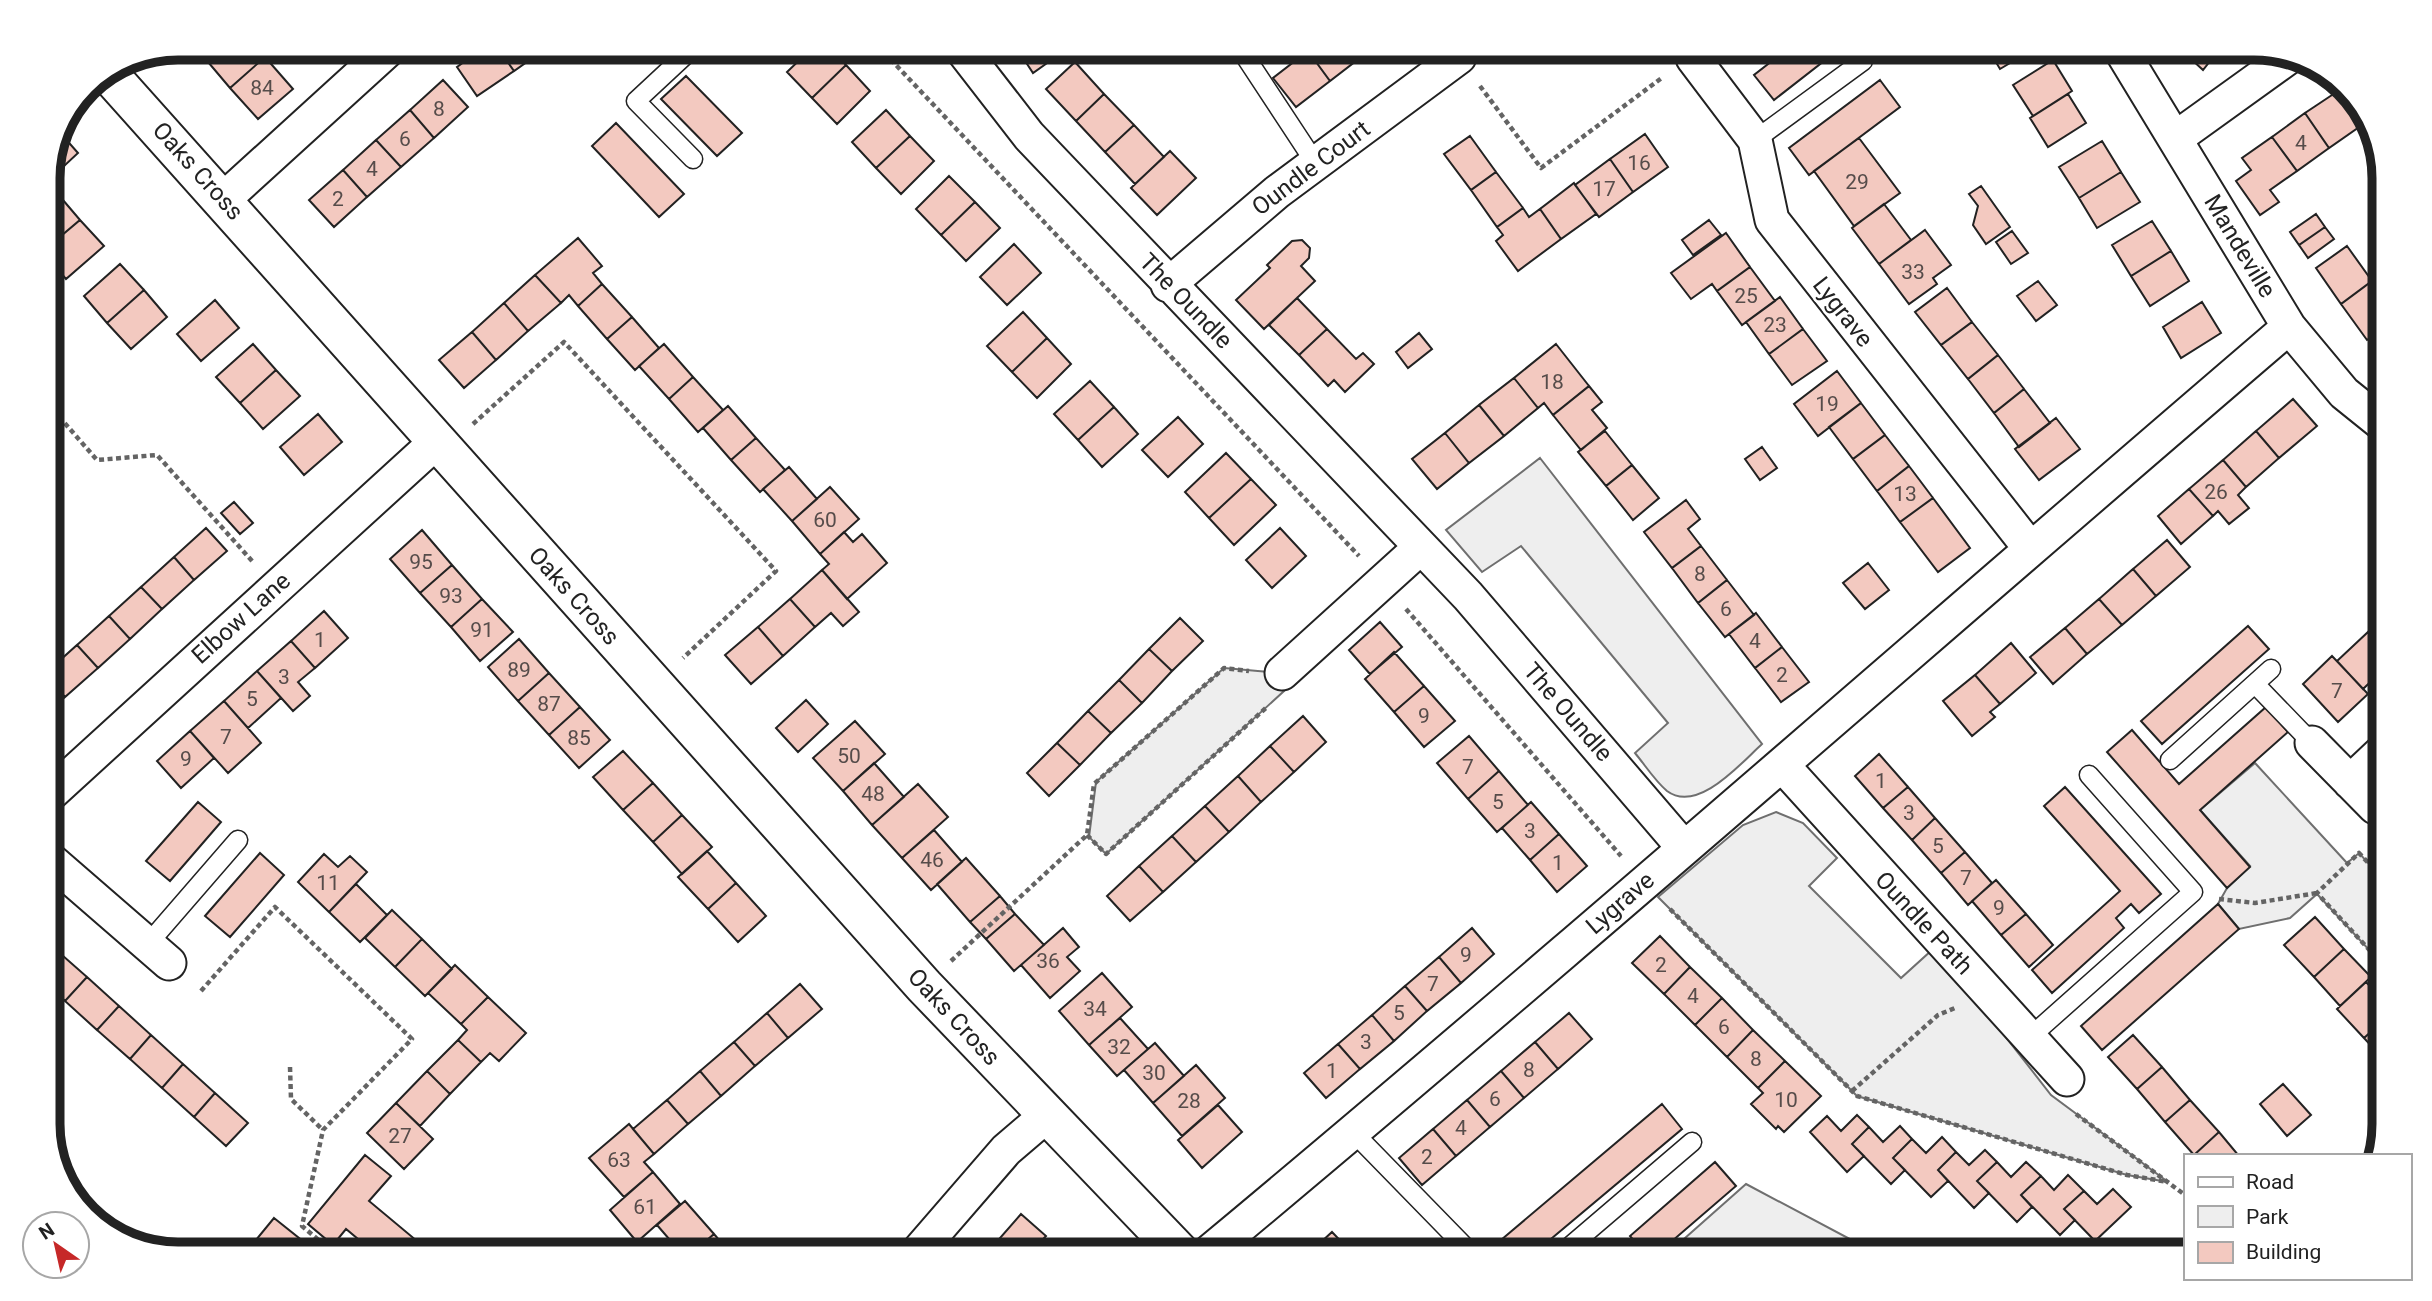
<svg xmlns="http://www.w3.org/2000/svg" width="2432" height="1301" font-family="Roboto,sans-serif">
  <rect width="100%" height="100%" fill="#fff"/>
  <path fill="#eee" stroke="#6f6f6f" stroke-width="2" d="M1540 458 1762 744C1741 763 1698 814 1667 791 1655 781 1645 765 1635 753L1668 723 1521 546 1482 572 1446 530Z
    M1224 668 1282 673 1284 691 1106 854 1089 837 1096 782Z
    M2255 763 2347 863 2359 853 2385 881V967L2317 894 2290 918 2239 929 2218 904 2227 888 2250 866 2200 810Z
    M1776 812 1803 823 1837 858 1809 886 1901 978 1932 950 1976 999 2051 1095 2168 1182 2127 1175 1857 1096 1658 897 1743 825Z
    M1746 1184 1878 1254H1667Z"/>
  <path fill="#f3c9c0" stroke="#222" stroke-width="2" d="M195 47H213L203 56Z
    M213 47H257L265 57 230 88 203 56Z
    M485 47H497L514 71 477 96 457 67Z
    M497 47H548L514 71Z
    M761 47H778L769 56Z
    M813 47H829L846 65 812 98 787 72Z
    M1016 47H1062L1064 51 1033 73Z
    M1313 47H1359L1365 54 1330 81 1308 51Z
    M1359 47H1374L1365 54Z
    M1763 47H1782L1770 56Z
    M1790 47H1842L1774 100 1754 75Z
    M1987 47H2037L2000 69Z
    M2178 47H2221L2203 70Z
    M1308 51 1330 81 1296 107 1273 78Z
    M265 57 293 89 258 119 230 88Z
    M2053 60 2072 91 2033 116 2013 85Z
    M1075 62 1104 94 1076 121 1046 89Z
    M846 65 870 91 837 124 812 98Z
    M686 76 742 133 717 156 661 99Z
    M443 80 468 107 434 138 410 110Z
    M1880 80 1900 107 1809 175 1789 148Z
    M2342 87 2363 106 2368 120 2362 125 2338 91Z
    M2338 91 2362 125 2329 148 2305 113Z
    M1104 94 1134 125 1105 152 1076 121Z
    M2068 94 2086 123 2048 147 2030 118Z
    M410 110 434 138 401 167 376 140Z
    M886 110 910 136 876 168 852 142Z
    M2305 113 2329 148 2297 171 2272 137Z
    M616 123 684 194 659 217 592 146Z
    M1134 125 1164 157 1135 184 1105 152Z
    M1645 134 1668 167 1633 192 1610 159Z
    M63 136 78 153 48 181V170Z
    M910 136 934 161 901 194 876 168Z
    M1470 136 1496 172 1471 190 1444 154Z
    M2272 137 2297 171 2270 190 2279 202 2260 215 2236 181 2251 170 2242 158Z
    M1859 138 1900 193 1854 226 1814 171Z
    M376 140 401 167 367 197 343 170Z
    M2102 141 2121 172 2079 198 2059 167Z
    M1170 151 1196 178 1157 215 1131 188Z
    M1610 159 1633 192 1599 217 1575 185Z
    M343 170 367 197 334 227 309 200Z
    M1496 172 1523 208 1497 227 1471 190Z
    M2121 172 2140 202 2097 228 2079 198Z
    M949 176 975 202 941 235 916 209Z
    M1574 183 1596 214 1561 239 1540 209Z
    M1981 186 2010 227 1986 244 1973 225 1978 206 1969 194Z
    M57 193 80 220 48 247V201Z
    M975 202 1000 228 966 261 941 235Z
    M1884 204 1911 240 1879 264 1852 228Z
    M1523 208 1529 217 1540 209 1561 239 1518 271 1496 241 1503 235 1497 227Z
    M2316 214 2325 227 2299 245 2290 232Z
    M80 220 104 246 66 279 48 258V247Z
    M1709 220 1721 235 1693 255 1682 240Z
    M2152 221 2171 251 2131 276 2112 245Z
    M2325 227 2334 239 2308 258 2299 245Z
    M1925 230 1951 265 1933 278 1937 284 1909 304 1879 264Z
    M2012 231 2028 253 2011 264 1996 242Z
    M1726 233 1750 267 1717 291 1712 284 1691 299 1671 273Z
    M578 238 602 266 593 273 602 284 578 306 569 295 561 303 535 275Z
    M1302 240 1310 248 1309 258 1301 266 1315 281 1264 329 1236 300 1270 268 1267 265 1292 241Z
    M1014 244 1041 273 1007 305 980 277Z
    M2347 246 2372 281 2341 304 2316 268Z
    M2171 251 2189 281 2150 306 2131 276Z
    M120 264 144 290 107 323 84 296Z
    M1750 267 1775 301 1742 325 1717 291Z
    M535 275 561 303 528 331 504 303Z
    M2038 281 2057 305 2036 321 2017 296Z
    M2372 281 2385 299V328L2367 340 2341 304Z
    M602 284 632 317 607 339 578 306Z
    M1947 288 1972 322 1941 345 1915 312Z
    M144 290 167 317 131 349 107 323Z
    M1780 297 1803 329 1769 354 1746 322Z
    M1297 298 1327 329 1299 355 1269 325Z
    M215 300 239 328 201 361 177 334Z
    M2202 302 2221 333 2181 358 2163 327Z
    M504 303 528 331 496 360 472 332Z
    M1023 312 1047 338 1012 372 987 346Z
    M632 317 659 348 635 370 607 339Z
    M1972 322 1998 355 1968 379 1941 345Z
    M1327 329 1356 359 1363 353 1374 364 1345 392 1334 380 1328 386 1299 355Z
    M1803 329 1827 361 1792 385 1769 354Z
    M472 332 496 360 464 388 439 360Z
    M1419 333 1432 349 1408 368 1396 352Z
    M1047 338 1071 364 1037 398 1012 372Z
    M253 344 276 370 240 403 216 377Z
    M664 344 693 377 669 399 639 366Z
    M1556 344 1589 386 1553 415 1544 403 1538 408 1514 378Z
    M1998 355 2024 389 1994 413 1968 379Z
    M276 370 300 396 263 429 240 403Z
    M1837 371 1861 403 1818 436 1794 404Z
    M693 377 723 410 698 432 669 399Z
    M1514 378 1538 408 1504 436 1479 405Z
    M1090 381 1114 407 1078 440 1054 414Z
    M1589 386 1602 402 1592 410 1607 428 1581 450 1553 415Z
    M2024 389 2050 423 2019 447 1994 413Z
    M2293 399 2317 426 2279 458 2256 431Z
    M1861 403 1885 435 1853 459 1829 427Z
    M1479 405 1504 436 1469 463 1445 433Z
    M728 406 756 438 731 460 703 428Z
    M1114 407 1138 434 1102 467 1078 440Z
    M318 414 342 442 304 475 280 447Z
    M1178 417 1203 444 1168 477 1142 450Z
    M2056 418 2080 449 2039 480 2015 449Z
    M1605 431 1632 465 1606 486 1578 452Z
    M2256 431 2279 458 2246 487 2223 460Z
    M1445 433 1469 463 1437 489 1412 459Z
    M1885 435 1909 466 1877 491 1853 459Z
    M756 438 785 470 760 492 731 460Z
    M1762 447 1777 468 1760 480 1745 459Z
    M1226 453 1251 479 1209 518 1185 492Z
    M2223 460 2246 487 2238 495 2249 508 2229 524 2218 511 2213 516 2189 489Z
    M1632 465 1659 498 1633 520 1606 486Z
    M1909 466 1933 498 1900 522 1877 491Z
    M789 467 817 499 792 521 763 489Z
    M1251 479 1276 505 1234 545 1209 518Z
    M830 487 859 519 820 554 792 521Z
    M2189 489 2213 516 2181 544 2158 516Z
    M1933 498 1970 548 1938 572 1900 522Z
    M1686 500 1700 519 1688 529 1701 546 1672 568 1644 532Z
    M234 502 253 523 240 534 221 513Z
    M206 528 227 551 194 580 174 557Z
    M1280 528 1306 556 1272 588 1246 560Z
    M422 530 452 565 420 593 390 559Z
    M844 532 853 542 862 534 887 563 847 599 822 570 829 564 820 554Z
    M2167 540 2190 567 2156 596 2133 569Z
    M1701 546 1727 580 1698 603 1672 568Z
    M174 557 194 580 162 609 141 587Z
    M1868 563 1889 590 1865 609 1843 583Z
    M452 565 482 599 451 627 420 593Z
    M2133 569 2156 596 2122 625 2099 599Z
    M822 570 859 612 843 626 831 613 815 627 790 599Z
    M1727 580 1754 615 1725 637 1698 603Z
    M141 587 162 609 130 639 109 616Z
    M482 599 513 632 480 661 451 627Z
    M790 599 815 627 783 656 758 627Z
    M2099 599 2122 625 2087 654 2065 628Z
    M324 611 348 638 315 668 291 641Z
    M1756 613 1782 647 1755 668 1729 634Z
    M109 616 130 639 98 668 77 645Z
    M2385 616V650L2368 632Z
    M1180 618 1203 641 1172 671 1149 649Z
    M1380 622 1402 647 1370 674 1349 650Z
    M2248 626 2269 649 2162 744 2141 721Z
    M758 627 783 656 751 684 725 655Z
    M2065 628 2087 654 2053 684 2030 657Z
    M2368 632 2385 650V668L2363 689 2337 661Z
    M519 639 549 673 518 701 488 667Z
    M291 641 315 668 298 682 310 696 293 711 257 671Z
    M2011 643 2036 673 2000 704 1975 675Z
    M77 645 98 668 65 697 48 678V671Z
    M1782 647 1809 682 1781 702 1755 668Z
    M1149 649 1172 671 1142 703 1119 680Z
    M1394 652 1424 686 1394 712 1365 679Z
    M2332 656 2368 694 2338 722 2303 684Z
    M257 671 281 698 248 728 224 701Z
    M549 673 580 707 549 735 518 701Z
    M1975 675 2000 704 1990 712 1995 717 1972 736 1943 701Z
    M48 678 65 697 48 713Z
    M1119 680 1142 703 1111 733 1088 711Z
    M1424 686 1455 721 1424 747 1394 712Z
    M806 700 828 724 798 752 776 728Z
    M224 701 261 743 228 773 190 731Z
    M580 707 610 740 579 768 549 735Z
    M2266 707 2288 732 2200 810 2250 867 2227 888 2107 752 2132 730 2179 784Z
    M1088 711 1111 733 1080 765 1057 743Z
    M1303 716 1326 742 1294 772 1270 746Z
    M855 721 885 754 843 791 813 758Z
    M190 731 214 758 181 788 157 761Z
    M1469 736 1499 771 1468 799 1437 763Z
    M1057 743 1080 765 1049 796 1027 773Z
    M1270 746 1294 772 1261 802 1238 776Z
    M623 751 653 783 623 810 593 777Z
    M1879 754 1908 787 1883 808 1855 776Z
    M874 763 904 797 872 825 843 791Z
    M1499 771 1528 805 1497 832 1468 799Z
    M1238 776 1261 802 1229 832 1205 806Z
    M653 783 682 815 653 842 623 810Z
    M918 784 948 817 902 858 872 825Z
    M1908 787 1935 818 1912 840 1883 808Z
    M2065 787 2161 894 2139 913 2131 904 2116 918 2124 928 2052 993 2032 970 2120 891 2044 806Z
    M198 802 221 822 170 881 146 861Z
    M1531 802 1559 834 1530 860 1502 828Z
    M1205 806 1229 832 1196 862 1172 836Z
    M682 815 712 847 682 874 653 842Z
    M1935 818 1965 852 1941 873 1912 840Z
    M934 830 962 862 931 890 902 858Z
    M1559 834 1587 866 1557 892 1530 860Z
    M1172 836 1196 862 1163 892 1139 866Z
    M707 851 736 883 708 909 678 877Z
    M1965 852 1992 883 1968 905 1941 873Z
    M260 853 284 875 230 937 205 916Z
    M324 854 338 867 350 856 367 872 329 912 298 882Z
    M966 858 1000 896 970 922 937 884Z
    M1139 866 1163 892 1130 921 1107 896Z
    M1996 880 2026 914 2001 935 1972 901Z
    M736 883 766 916 738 942 708 909Z
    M356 884 387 915 360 942 329 912Z
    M1000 896 1015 914 986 939 970 922Z
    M2218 904 2239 929 2102 1050 2081 1026Z
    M392 910 422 939 395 967 365 938Z
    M1015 914 1044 945 1014 971 986 939Z
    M2026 914 2053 945 2029 967 2001 935Z
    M2315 917 2344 949 2314 977 2284 945Z
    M1063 928 1079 947 1067 957 1080 971 1050 998 1021 965Z
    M1472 928 1494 954 1461 983 1439 957Z
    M1660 936 1690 967 1664 994 1632 963Z
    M422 939 452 969 425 996 395 967Z
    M54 948 87 977 65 1001 48 985V955Z
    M2344 949 2371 977 2340 1006 2314 977Z
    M1439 957 1461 983 1427 1011 1405 986Z
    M455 965 488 997 461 1024 428 993Z
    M1690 967 1722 998 1695 1025 1664 994Z
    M1102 973 1132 1007 1089 1045 1059 1011Z
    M87 977 119 1006 97 1030 65 1001Z
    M2366 982 2385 1002V1019L2364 1038 2337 1009Z
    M800 984 822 1009 788 1038 767 1013Z
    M1405 986 1427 1011 1394 1041 1372 1015Z
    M488 997 526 1033 499 1061 490 1053 481 1062 458 1040 467 1030 461 1024Z
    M1722 998 1753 1030 1727 1057 1695 1025Z
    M119 1006 151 1035 130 1059 97 1030Z
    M767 1013 788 1038 755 1066 734 1042Z
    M1569 1013 1592 1039 1558 1069 1535 1042Z
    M1372 1015 1394 1041 1360 1069 1338 1044Z
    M1120 1018 1148 1049 1117 1076 1089 1045Z
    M2385 1019V1061L2364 1038Z
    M1753 1030 1785 1061 1758 1088 1727 1057Z
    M151 1035 183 1064 162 1088 130 1059Z
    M2133 1035 2162 1067 2137 1089 2108 1057Z
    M458 1040 481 1062 450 1094 427 1071Z
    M734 1042 755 1066 721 1096 700 1071Z
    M1535 1042 1558 1069 1524 1098 1501 1071Z
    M1155 1043 1184 1076 1153 1103 1124 1070Z
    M1338 1044 1360 1069 1326 1098 1304 1073Z
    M1785 1061 1821 1096 1784 1132 1778 1126 1776 1129 1751 1104 1763 1093 1758 1088Z
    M183 1064 215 1093 194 1117 162 1088Z
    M1196 1065 1225 1098 1182 1136 1153 1103Z
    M2162 1067 2190 1100 2165 1122 2137 1089Z
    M427 1071 450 1094 420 1126 396 1103Z
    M700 1071 721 1096 688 1124 667 1100Z
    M1501 1071 1524 1098 1490 1127 1467 1100Z
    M2283 1084 2311 1115 2287 1136 2260 1104Z
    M215 1093 248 1123 226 1146 194 1117Z
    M667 1100 688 1124 654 1154 633 1129Z
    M1467 1100 1490 1127 1456 1156 1433 1129Z
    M2190 1100 2219 1132 2194 1155 2165 1122Z
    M396 1103 433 1139 404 1169 367 1133Z
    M1662 1104 1682 1129 1533 1254H1503L1495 1245Z
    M1218 1105 1242 1132 1202 1168 1178 1140Z
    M1857 1115 1869 1127 1852 1144 1864 1156 1847 1172 1810 1132 1827 1116 1841 1131Z
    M629 1124 654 1154 644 1162 653 1172 624 1197 589 1158Z
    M1900 1126 1912 1139 1893 1158 1905 1170 1891 1184 1852 1144 1869 1127 1883 1142Z
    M1433 1129 1456 1156 1422 1185 1399 1158Z
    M2219 1132 2239 1156H2195L2194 1155Z
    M1942 1137 1956 1152 1938 1170 1948 1181 1931 1197 1893 1158 1912 1139 1926 1153Z
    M1985 1150 1997 1162 1977 1181 1989 1193 1974 1208 1938 1170 1956 1152 1969 1165Z
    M365 1155 391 1176 369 1201 429 1251 428 1254H376L346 1229 333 1245 308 1224Z
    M1715 1162 1736 1186 1657 1254H1645L1630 1236Z
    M1997 1162 2011 1177 2026 1162 2041 1176 2021 1195 2032 1207 2017 1222 1977 1181Z
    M653 1172 680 1204 637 1242 610 1210Z
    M2068 1175 2084 1191 2064 1209 2075 1220 2060 1235 2021 1195 2041 1176 2054 1190Z
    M2113 1189 2131 1207 2095 1241 2064 1209 2084 1191 2097 1204Z
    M685 1201 714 1234 691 1254H682L657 1225Z
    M1021 1214 1046 1236 1033 1250 1037 1254H986Z
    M274 1218 304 1242 295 1254H249L247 1251Z
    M1332 1232 1353 1254H1308Z
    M714 1234 731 1254H691Z
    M1625 1240 1638 1254H1610Z"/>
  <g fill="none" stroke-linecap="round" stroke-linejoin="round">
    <g stroke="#222" stroke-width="21">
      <path id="lane" d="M1239 47 1316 164
        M1755 140 1863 61
        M693 159 636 101 694 47
        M2256 685 2312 743
        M2170 760 2271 669
        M147 945 238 840
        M2030 1037 2193 892 2089 775
        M1353 1132 1472 1254
        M1561 1254 1692 1142"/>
    </g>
    <g stroke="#222" stroke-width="37">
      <path id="street" d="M960 47 1029 136 1468 596 1684 848
        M2119 47 2289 327 2344 393 2385 426
        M1693 58 1755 140 1772 220 2030 548
        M2176 138 2290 56
        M224 199 391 47
        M1168 285 1277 192 1459 57
        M1282 673 1421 547
        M2312 743 2375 807
        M1783 766 2067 1079
        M2350 782 2385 749
        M48 796 436 442
        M48 858 169 963
        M916 1254 1006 1150 1047 1115
        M1207 1254C1572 950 1928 636 2289 327"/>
    </g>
    <g stroke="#222" stroke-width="42">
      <path id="secondary" d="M106 71 924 986 1181 1254"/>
    </g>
    <path stroke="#646464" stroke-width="4.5" stroke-dasharray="5 3.5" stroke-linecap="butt" d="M879 47 1359 556
      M1480 86 1541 168 1663 77
      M48 404 97 460 157 455 253 562
      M473 424 564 342 776 571 683 658
      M1406 609 1621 856
      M1087 835 1106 854 1268 706
      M2385 881 2359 853 2317 893 2385 967
      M2219 899 2255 903 2317 893
      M1670 909 1857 1096 2127 1175 2168 1182
      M951 961 1087 835 1094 784 1224 668 1249 671
      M201 991 275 907 412 1039 323 1130 302 1226 335 1254
      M290 1067 291 1099 323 1130
      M1852 1091 1938 1015 1955 1008
      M2076 1114 2185 1195"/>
    <use href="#lane" stroke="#fff" stroke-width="18"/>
    <use href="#street" stroke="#fff" stroke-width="33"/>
    <use href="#secondary" stroke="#fff" stroke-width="38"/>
  </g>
  <g text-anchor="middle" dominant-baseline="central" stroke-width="5" stroke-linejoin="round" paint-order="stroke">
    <g font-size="21" fill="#564c4a">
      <text x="262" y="88">84</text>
      <text x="439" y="109">8</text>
      <text x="405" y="139">6</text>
      <text x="2301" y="143">4</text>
      <text x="1639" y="163">16</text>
      <text x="372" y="169">4</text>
      <text x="1857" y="182">29</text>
      <text x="1604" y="189">17</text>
      <text x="338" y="199">2</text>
      <text x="1913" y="272">33</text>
      <text x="1746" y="296">25</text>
      <text x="1775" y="325">23</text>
      <text x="1552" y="382">18</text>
      <text x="1827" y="404">19</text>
      <text x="2216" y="492">26</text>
      <text x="1905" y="494">13</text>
      <text x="825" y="520">60</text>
      <text x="421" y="562">95</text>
      <text x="1700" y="574">8</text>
      <text x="451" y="596">93</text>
      <text x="1726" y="609">6</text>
      <text x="482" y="630">91</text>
      <text x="320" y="640">1</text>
      <text x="1755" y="641">4</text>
      <text x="519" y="670">89</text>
      <text x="1782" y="675">2</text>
      <text x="284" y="677">3</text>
      <text x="2337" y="691">7</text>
      <text x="252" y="699">5</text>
      <text x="549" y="704">87</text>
      <text x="1424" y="716">9</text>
      <text x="226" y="737">7</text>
      <text x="579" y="738">85</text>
      <text x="849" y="756">50</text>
      <text x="186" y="759">9</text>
      <text x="1468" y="767">7</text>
      <text x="1881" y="781">1</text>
      <text x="873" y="794">48</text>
      <text x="1498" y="802">5</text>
      <text x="1909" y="813">3</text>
      <text x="1530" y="831">3</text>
      <text x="1938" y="846">5</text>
      <text x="932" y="860">46</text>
      <text x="1558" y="863">1</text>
      <text x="1966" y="878">7</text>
      <text x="328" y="883">11</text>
      <text x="1999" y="908">9</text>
      <text x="1466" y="955">9</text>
      <text x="1048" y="961">36</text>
      <text x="1661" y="965">2</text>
      <text x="1433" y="984">7</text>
      <text x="1693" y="996">4</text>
      <text x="1095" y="1009">34</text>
      <text x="1399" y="1013">5</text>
      <text x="1724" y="1027">6</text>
      <text x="1366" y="1042">3</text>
      <text x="1119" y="1047">32</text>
      <text x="1756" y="1059">8</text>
      <text x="1529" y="1070">8</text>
      <text x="1332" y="1071">1</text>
      <text x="1154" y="1073">30</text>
      <text x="1495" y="1099">6</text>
      <text x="1786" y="1100">10</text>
      <text x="1189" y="1101">28</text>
      <text x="1461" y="1128">4</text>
      <text x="400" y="1136">27</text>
      <text x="1427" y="1157">2</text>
      <text x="619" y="1160">63</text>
      <text x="645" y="1207">61</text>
    </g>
    <g font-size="24" fill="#222" stroke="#fff">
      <text transform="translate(1311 168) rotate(-37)">Oundle Court</text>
      <text transform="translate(198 171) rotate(48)">Oaks Cross</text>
      <text transform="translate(2240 246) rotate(59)">Mandeville</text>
      <text transform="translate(1186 301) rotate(46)">The Oundle</text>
      <text transform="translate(1843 312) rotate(52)">Lygrave</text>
      <text transform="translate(574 596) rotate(48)">Oaks Cross</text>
      <text transform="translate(241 618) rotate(-42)">Elbow Lane</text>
      <text transform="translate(1568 712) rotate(49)">The Oundle</text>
      <text transform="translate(1620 903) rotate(-41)">Lygrave</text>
      <text transform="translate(1924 923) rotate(47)">Oundle Path</text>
      <text transform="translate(954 1017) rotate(47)">Oaks Cross</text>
    </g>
  </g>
  <path d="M0 0H2432V1301H0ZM178 60H2254A118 118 0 0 1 2372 178V1124A118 118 0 0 1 2254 1242H178A118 118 0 0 1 60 1124V178A118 118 0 0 1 178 60Z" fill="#fff" fill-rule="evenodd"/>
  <path fill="none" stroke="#222" stroke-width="9" d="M178 60H2254A118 118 0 0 1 2372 178V1124A118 118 0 0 1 2254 1242H178A118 118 0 0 1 60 1124V178A118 118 0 0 1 178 60Z"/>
  <rect x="2184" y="1154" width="228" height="126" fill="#ffffff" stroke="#a7a7a7" stroke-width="2"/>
  <rect x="2198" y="1177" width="35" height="10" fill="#ffffff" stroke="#a7a7a7" stroke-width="2"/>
  <text x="2246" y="1189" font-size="21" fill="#222222">Road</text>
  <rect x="2198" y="1206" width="35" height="21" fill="#eeeeee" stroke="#a7a7a7" stroke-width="2"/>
  <text x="2246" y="1224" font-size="21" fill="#222222">Park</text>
  <rect x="2198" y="1242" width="35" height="21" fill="#f3c9c0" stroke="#a7a7a7" stroke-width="2"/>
  <text x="2246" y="1259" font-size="21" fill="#222222">Building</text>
  <g transform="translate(56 1245) rotate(326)"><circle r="33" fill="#ffffff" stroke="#a7a7a7" stroke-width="2"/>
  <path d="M0-5L12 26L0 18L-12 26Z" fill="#c62828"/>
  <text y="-10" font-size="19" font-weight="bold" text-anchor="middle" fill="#222222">N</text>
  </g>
</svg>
